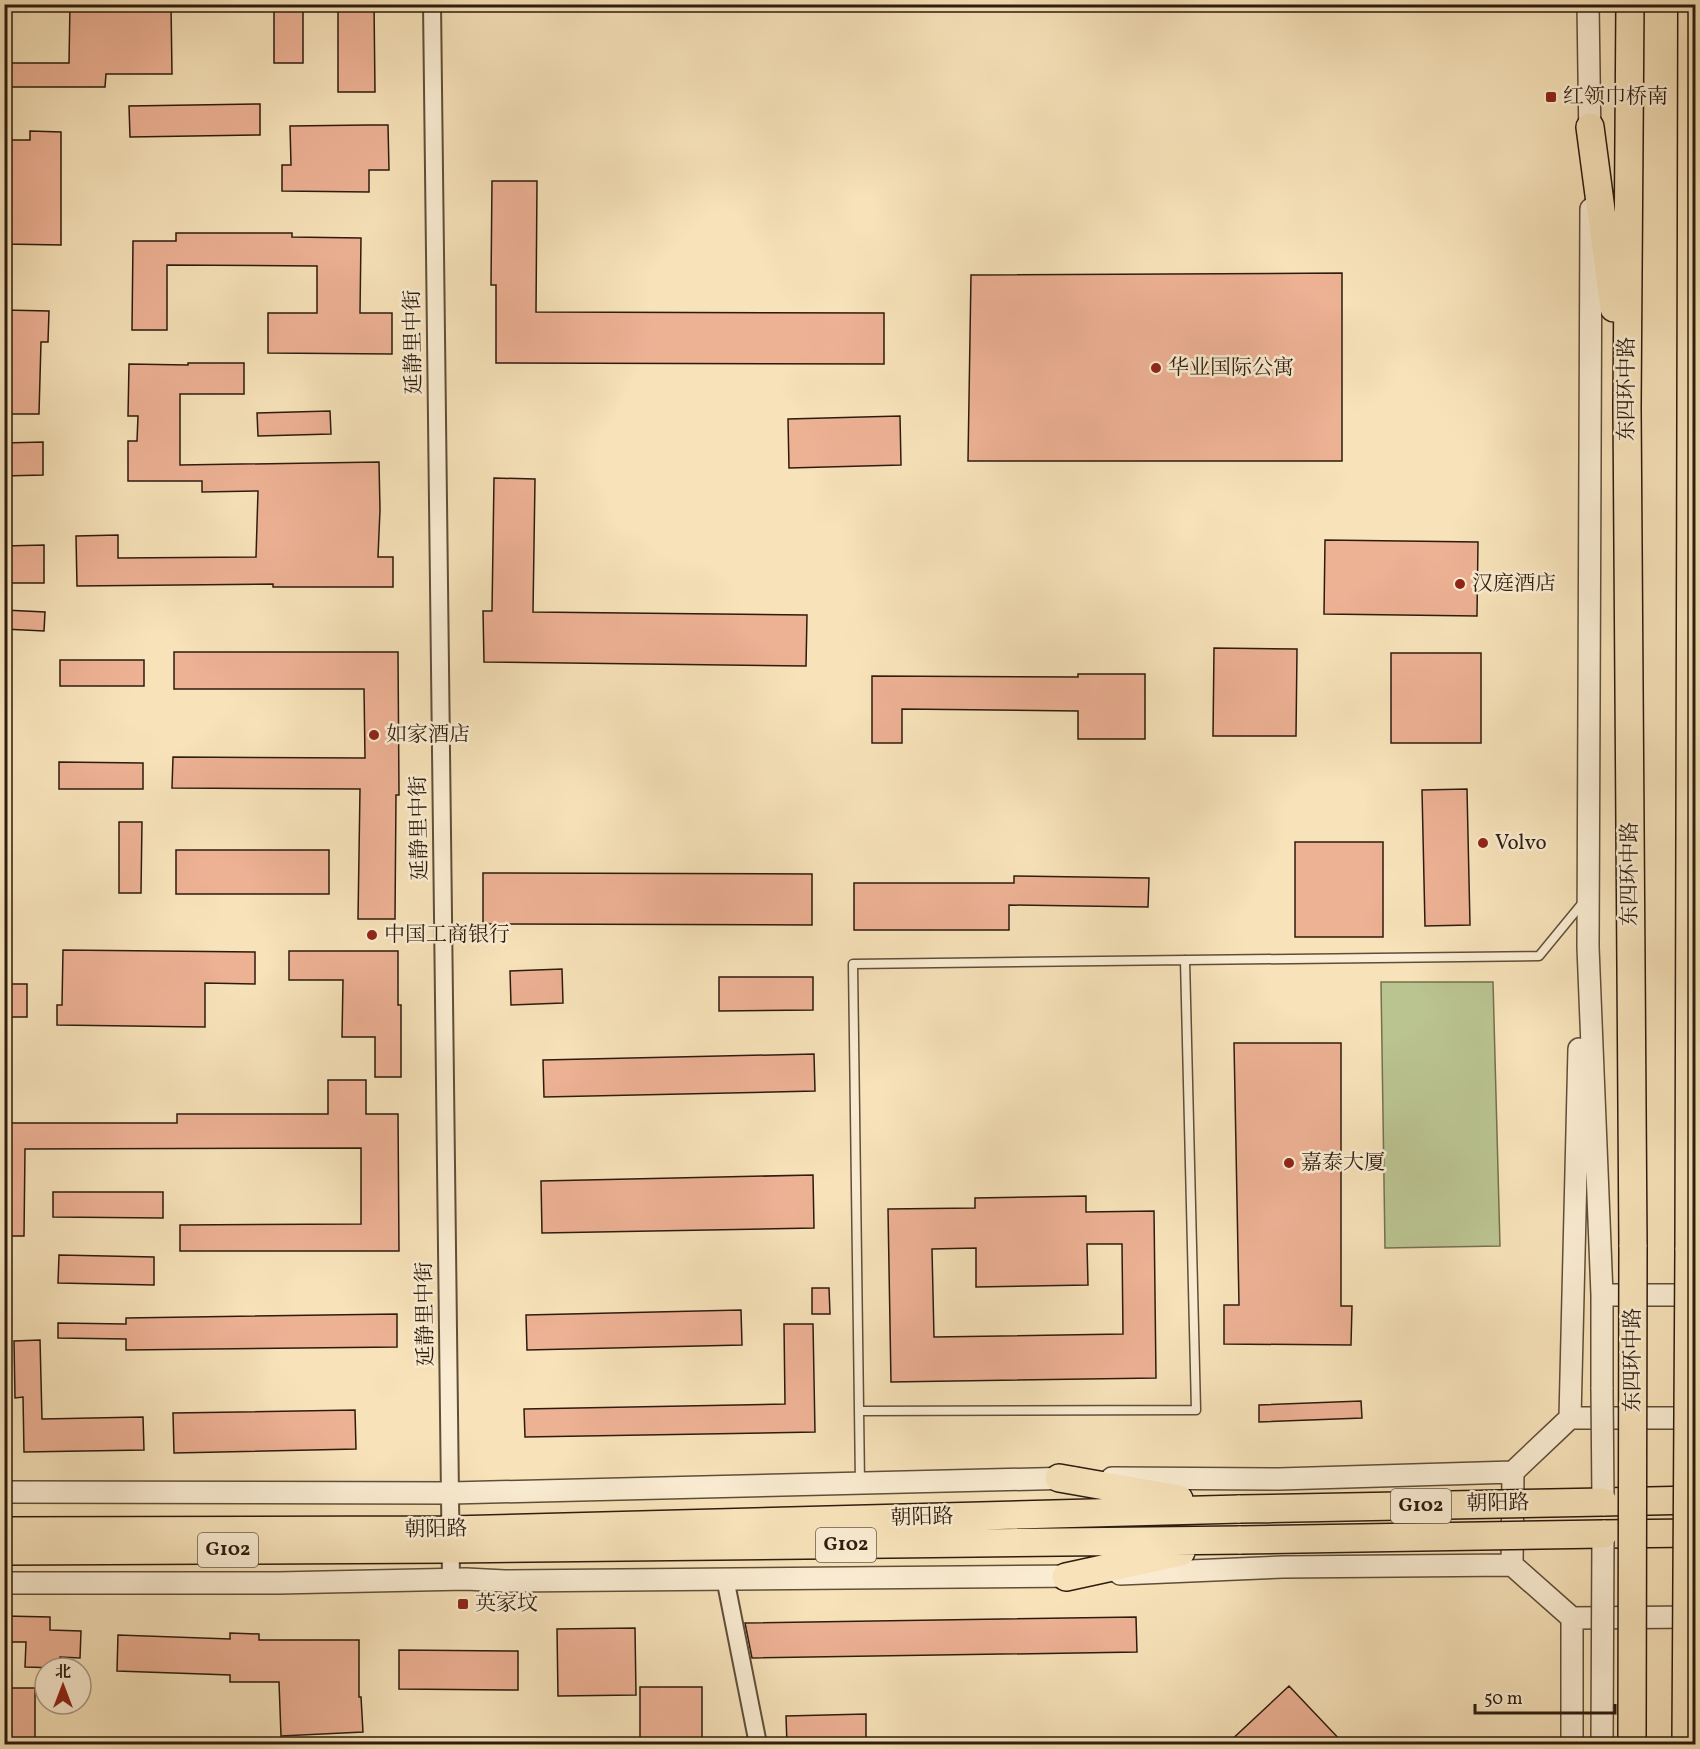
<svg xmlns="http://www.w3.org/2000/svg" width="1700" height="1749" font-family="Vollkorn,'Noto Serif SC',serif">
  <rect width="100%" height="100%" fill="#f7e2b9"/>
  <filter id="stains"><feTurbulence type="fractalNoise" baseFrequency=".00333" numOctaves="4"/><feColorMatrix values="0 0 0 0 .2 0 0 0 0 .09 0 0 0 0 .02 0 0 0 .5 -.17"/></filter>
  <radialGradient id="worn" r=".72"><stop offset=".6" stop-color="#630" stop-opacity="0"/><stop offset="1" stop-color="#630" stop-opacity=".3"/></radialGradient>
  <path fill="#bac491" stroke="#747050" stroke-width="1.5" d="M1381 982H1493L1500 1246 1385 1248Z"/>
  <path fill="#edb194" stroke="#2d1c0e" stroke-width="1.5" fill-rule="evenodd" d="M70 4H171L172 74H106L105 87H4V63H69Z
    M274 4H303V63H274Z
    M338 4H374L375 92H338Z
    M260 104V135L130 137 129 106Z
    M368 125H388L389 170H369V192L282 191V165H291L290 126Z
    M30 131 61 132V245L4 244V140H30Z
    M492 181H537L536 312 884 313V364L496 363V285H491Z
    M176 233H292V237L361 238 360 313H392V354L268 353V313H317V266L167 265V330H132L133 241H176Z
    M1342 273V461H968L971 275Z
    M4 310 49 311 48 342H41L39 414H4Z
    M188 363H244V394H180V465L379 462 380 510 378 557H393V587H273V584L77 586 76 536 118 535V558L256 557 258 491 202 492V481H128V441H137L138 416H128L129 364 188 365Z
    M330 411 331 434 258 436 257 413Z
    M900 416 901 465 789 468 788 419Z
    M43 442V475L4 476V443Z
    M494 478 535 479 533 612 807 615 806 666 484 662 483 611H492Z
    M1325 540 1478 542 1477 616 1324 614Z
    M44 545V583H4V546Z
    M4 610 45 612 44 631 4 629Z
    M1214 648 1297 649 1296 736H1213Z
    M174 652H398L399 795H396L395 919H358L360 789 172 788 173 757 365 758 364 689H174Z
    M1391 653H1481V743H1391Z
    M60 660H144V686H60Z
    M1078 674H1145V739H1078V711L902 709V743H872V676L1078 677Z
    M59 762 143 763V789H59Z
    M1467 789 1470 925 1425 926 1422 790Z
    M119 822H142L141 893H119Z
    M1295 842H1383V937H1295Z
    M176 850H329V894H176Z
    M483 873 812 874V925L483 924Z
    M1014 876 1149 878 1148 907 1009 905V930H854V883H1014Z
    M63 950 255 952V984L205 983V1027L57 1025V1005H62Z
    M289 951H398V1005H401V1077H375V1037H342L343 980H289Z
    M562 969 563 1003 511 1005 510 971Z
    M719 977H813V1010L719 1011Z
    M4 984H27V1017H4Z
    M1234 1043H1341V1306H1352L1351 1345 1224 1344V1305H1239Z
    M814 1054 815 1091 544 1097 543 1060Z
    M328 1080H366V1114H398L399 1251H180V1225L361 1224V1148L25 1149 24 1236H8L11 1123H177V1114H328Z
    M813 1175 814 1228 542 1233 541 1181Z
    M53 1192H163V1218L53 1217Z
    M1086 1196V1212L1154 1211 1156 1378 891 1382 888 1209 975 1208V1198ZM1087 1244H1122L1123 1334 934 1337 932 1249 976 1248V1287L1088 1285Z
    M59 1255 154 1257V1285L58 1283Z
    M812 1288H829L830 1314H812Z
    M741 1310 742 1345 527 1350 526 1315Z
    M397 1314V1347L126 1350V1339L58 1338V1323L126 1324V1318Z
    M784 1324H813L815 1432 525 1437 524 1409 785 1404Z
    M40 1340 42 1419 143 1417 144 1450 24 1452 23 1397 15 1398 14 1341Z
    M1361 1401 1362 1418 1259 1422V1405Z
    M355 1410 356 1449 174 1453 173 1413Z
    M5 1616 50 1617V1630L81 1631 80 1658 60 1657 59 1668 25 1667 26 1642H5Z
    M1136 1617 1137 1652 752 1658 745 1623Z
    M635 1628 636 1695 558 1696 557 1629Z
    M230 1633 259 1634V1640H359V1697H361L363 1732 281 1736 279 1682H230V1675L117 1671 118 1635 230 1639Z
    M399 1650 518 1651V1690L399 1689Z
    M1289 1686 1344 1744H1227Z
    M640 1687H702V1744H640Z
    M6 1688H35V1744H5Z
    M866 1714V1744H787L786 1716Z"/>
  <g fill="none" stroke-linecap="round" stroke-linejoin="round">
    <g stroke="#604e39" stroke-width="11">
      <path id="service" d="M859 1411 1196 1410 1185 960
        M860 1483 853 964 1539 956 1585 900"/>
    </g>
    <g stroke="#604e39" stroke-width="20">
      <path id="minor" d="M432 4 451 1579
        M725 1578 758 1744"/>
    </g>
    <g stroke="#604e39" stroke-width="24">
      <path id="tertiary" d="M1588 4 1590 142
        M1591 209 1588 947 1602 1295V1389
        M1602 1295H1696
        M1570 1418 1579 1049
        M1696 1418H1570L1513 1472 1512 1565 1572 1618 1696 1617
        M1112 1478 1279 1479 1513 1472
        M4 1492 451 1493 1075 1478
        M1120 1574 1283 1567 1512 1565
        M4 1583H278L466 1579 505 1581 1080 1576
        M1572 1744V1618"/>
    </g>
    <g stroke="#2d1c0e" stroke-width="30">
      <path id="trunk" d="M1630 4 1627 407 1633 1247
        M1590 127 1614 308
        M1689 1250 1692 4
        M1059 1478 1179 1499
        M1603 1502 1696 1500
        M4 1531 451 1530 1240 1509
        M1603 1534 1696 1533
        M4 1551 451 1549 1241 1540
        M1066 1577 1181 1552"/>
    </g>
    <use href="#service" stroke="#faecd2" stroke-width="8"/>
    <use href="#minor" stroke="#faecd2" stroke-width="16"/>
    <use href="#tertiary" stroke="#faecd2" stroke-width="21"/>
    <use href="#trunk" stroke="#f7e2b9" stroke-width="27"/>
    <g stroke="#604e39" stroke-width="24" stroke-linecap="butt">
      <path id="tertiary-bridge" d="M1602 1389 1603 1502
        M1602 1744 1603 1534"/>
    </g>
    <g stroke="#2d1c0e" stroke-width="30" stroke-linecap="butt">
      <path id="trunk-bridge" d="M1240 1509 1603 1502
        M1241 1540 1603 1534
        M1632 1744 1633 1247
        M1686 1744 1689 1250"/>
    </g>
    <use href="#tertiary-bridge" stroke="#faecd2" stroke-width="21"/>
    <use href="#trunk-bridge" stroke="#f7e2b9" stroke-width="27"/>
  </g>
  <g fill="#8f2418" stroke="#faecd2" stroke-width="2">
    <rect x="1545" y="91" width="12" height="12" rx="3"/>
    <circle cx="1156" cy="368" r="6"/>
    <circle cx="1460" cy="584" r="6"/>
    <circle cx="374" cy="735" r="6"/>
    <circle cx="1483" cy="843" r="6"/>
    <circle cx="372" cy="935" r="6"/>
    <circle cx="1289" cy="1163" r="6"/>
    <rect x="457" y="1598" width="12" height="12" rx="3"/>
  </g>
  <g text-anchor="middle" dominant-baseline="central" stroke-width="5" stroke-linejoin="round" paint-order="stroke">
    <g fill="#faecd2" stroke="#6a5a49" stroke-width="1.5">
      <rect x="1391" y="1489" width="60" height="34" rx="4.5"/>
      <rect x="816" y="1528" width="60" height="34" rx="4.5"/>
      <rect x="198" y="1533" width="60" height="34" rx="4.5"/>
    </g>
    <g font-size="20" font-weight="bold" fill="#2d1c0e">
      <text x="1421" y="1506">G102</text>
      <text x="846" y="1545">G102</text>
      <text x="228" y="1550">G102</text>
    </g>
    <g font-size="21" fill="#2d1c0e" stroke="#faecd2" text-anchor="start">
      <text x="1563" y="97">红领巾桥南</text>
      <text x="1168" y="368">华业国际公寓</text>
      <text x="1472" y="584">汉庭酒店</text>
      <text x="386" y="735">如家酒店</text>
      <text x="1495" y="843">Volvo</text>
      <text x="384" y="935">中国工商银行</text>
      <text x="1301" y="1163">嘉泰大厦</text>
      <text x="475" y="1604">英家坟</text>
    </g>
    <g font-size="21" fill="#2d1c0e" stroke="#faecd2">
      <text transform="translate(414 342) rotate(-91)">延静里中街</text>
      <text transform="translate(1627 389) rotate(-90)">东四环中路</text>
      <text transform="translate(420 828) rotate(-91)">延静里中街</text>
      <text transform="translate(1630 874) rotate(-90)">东四环中路</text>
      <text transform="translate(426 1314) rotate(-91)">延静里中街</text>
      <text transform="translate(1633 1360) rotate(-90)">东四环中路</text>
      <text transform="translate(1498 1504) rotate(-1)">朝阳路</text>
      <text transform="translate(922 1518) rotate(-2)">朝阳路</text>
      <text transform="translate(436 1530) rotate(-1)">朝阳路</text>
    </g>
  </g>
  <rect width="1700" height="1749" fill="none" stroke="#f7e2b9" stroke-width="24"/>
  <rect x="6" y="6" width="1688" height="1737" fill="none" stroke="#2d1c0e" stroke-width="3"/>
  <rect x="12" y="12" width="1676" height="1725" fill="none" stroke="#2d1c0e" stroke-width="1.5"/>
  <g transform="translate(63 1686)"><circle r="28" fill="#faecd2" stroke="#a89984" stroke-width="1.5"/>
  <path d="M0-4.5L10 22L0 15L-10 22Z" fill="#8f2418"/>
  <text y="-9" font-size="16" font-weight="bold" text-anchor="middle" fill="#2d1c0e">北</text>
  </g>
  <path d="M1475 1704v9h140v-9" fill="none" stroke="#2d1c0e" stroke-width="3"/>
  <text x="1484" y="1704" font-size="18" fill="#2d1c0e" stroke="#faecd2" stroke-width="4.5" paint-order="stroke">50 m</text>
  <rect width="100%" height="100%" filter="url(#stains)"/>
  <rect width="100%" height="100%" fill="url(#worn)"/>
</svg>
